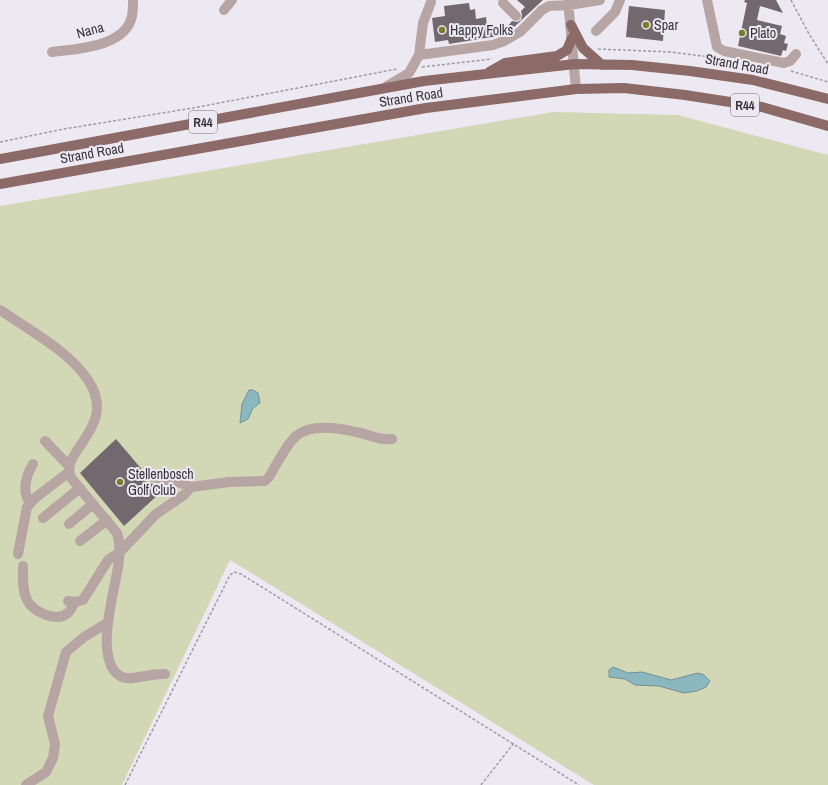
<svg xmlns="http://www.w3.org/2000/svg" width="828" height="785" font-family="'Archivo Narrow',sans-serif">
  <rect width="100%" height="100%" fill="#ede9f3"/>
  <path fill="#d2d7b5" d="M553 112 678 115 828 155V785H594L230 560 122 785H0V206Z"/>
  <path fill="#8ab8be" stroke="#719196" d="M249 390H253L258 393 260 403 253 408 248 419 240 423 242 404Z
    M613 667 628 673 642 672 671 680 698 673 704 675 710 681 706 687 697 691 684 693 659 686 635 685 625 679 609 677V670Z"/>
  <path fill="#73686d" d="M517 0H543L512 29 508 26 512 21 517 22 521 20 522 15 521 11 525 7Z
    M745 0H776L783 13 760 6 757 20 782 26 780 34 786 36 784 43 788 44 786 51 783 50 781 56 738 46 747 3 744 2Z
    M469 3 470 10 475 9 476 19 486 17 487 27 497 26 498 36 449 44 448 40 435 42 432 18 445 16 444 6Z
    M629 6 665 10 663 41 626 37Z
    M116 439 144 472 143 478 144 481 153 484 161 492 124 526 80 473Z"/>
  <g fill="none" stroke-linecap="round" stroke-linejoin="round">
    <path stroke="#9e9ca3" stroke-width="1.5" stroke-dasharray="3 2" stroke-linecap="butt" d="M791 0 809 34 828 64
      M598 49 670 52 718 58
      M422 67 492 59
      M791 71 828 82
      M0 142 64 129 193 108 397 69
      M125 785 230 575 234 572 241 574 579 785
      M481 785 514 743"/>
    <path stroke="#b7a5a3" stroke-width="10" d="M568 0 576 89
      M707 0 717 47 724 51 784 63 790 61 796 54
      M503 3 516 16
      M224 10 232 0
      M596 31 615 12 620 0
      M52 52C76 49 126 47 132 16 133 11 133 5 133 0
      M419 55 493 45 504 41 520 32 542 10 549 6 569 5 600 0
      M387 86 409 73 419 55 423 23 431 2
      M0 310C28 329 70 352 88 380 120 428 55 453 72 479L117 533C120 542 120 551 119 560 117 585 89 667 125 678 133 680 153 673 165 674
      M45 441 69 466
      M149 476 178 482 191 487
      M30 503C21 490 26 476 33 464
      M43 518 80 488
      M69 524 93 504
      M80 541 107 520
      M18 554 27 507 35 498 69 472
      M23 566C23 578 22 590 27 600 33 612 57 623 68 613 71 610 73 605 75 602
      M68 601 75 602 83 600 108 560 120 552 156 514 184 495 191 487 229 482 265 481 269 477C275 467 288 442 296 436 311 423 339 428 356 432 369 434 378 441 392 439
      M26 785 46 772 53 758 55 744 48 716 66 652 84 637 107 623"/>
    <path stroke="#8b6a67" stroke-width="10" d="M571 25 583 48 602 65
      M489 72 505 63 557 56 567 50 572 38
      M0 159 424 81 575 64 632 65 690 71 753 80 828 99
      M0 184 426 108 576 89 624 88 685 95 762 107 828 126"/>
  </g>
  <g fill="#777e29" stroke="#ede9f3" stroke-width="1.5">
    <circle cx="646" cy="25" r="4"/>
    <circle cx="442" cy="30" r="4"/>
    <circle cx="742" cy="33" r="4"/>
    <circle cx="120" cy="482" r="4"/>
  </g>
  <g text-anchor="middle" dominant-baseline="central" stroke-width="4" stroke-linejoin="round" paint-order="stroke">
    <g fill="#ede9f3" stroke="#6e6c72" stroke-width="1">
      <rect x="731" y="94" width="28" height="22" rx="3"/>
      <rect x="189" y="111" width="28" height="22" rx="3"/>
    </g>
    <g font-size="13" font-weight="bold" fill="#37363a">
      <text x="745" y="105">R44</text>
      <text x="203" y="122">R44</text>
    </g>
    <g font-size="14" fill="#37363a" stroke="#ede9f3" text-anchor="start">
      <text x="654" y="25">Spar</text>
      <text x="450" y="30">Happy Folks</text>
      <text x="750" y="33">Plato</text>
      <text x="128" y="474">Stellenbosch<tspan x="128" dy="16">Golf Club</tspan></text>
    </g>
    <g font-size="14" fill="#37363a" stroke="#ede9f3">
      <text transform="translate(90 30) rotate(-15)">Nana</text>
      <text transform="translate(737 64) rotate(10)">Strand Road</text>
      <text transform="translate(411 97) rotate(-9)">Strand Road</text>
      <text transform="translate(92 153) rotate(-10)">Strand Road</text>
    </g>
  </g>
</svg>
